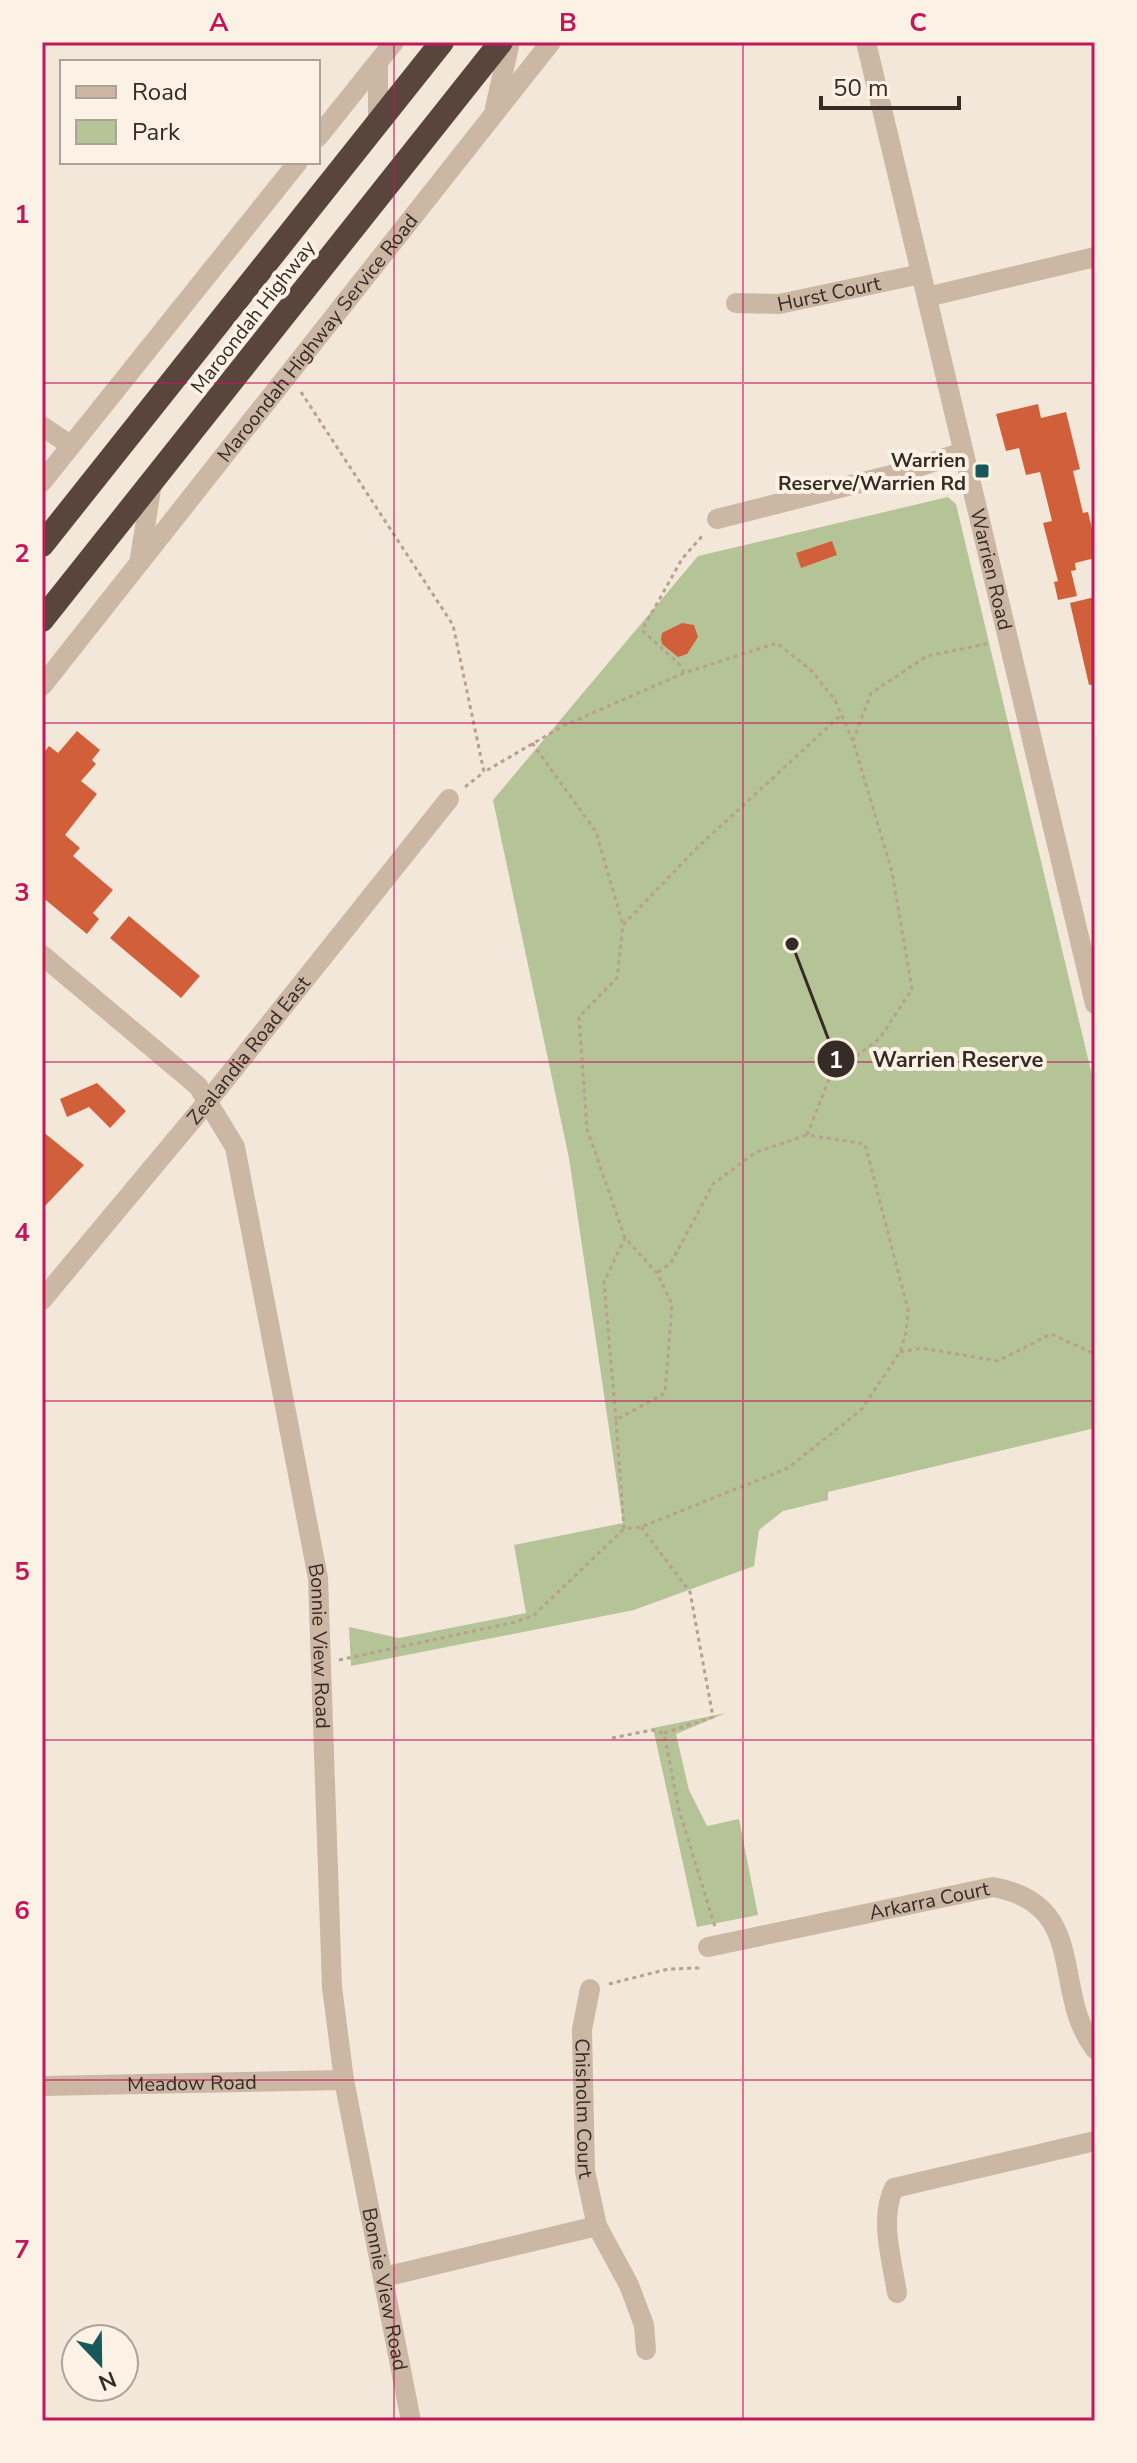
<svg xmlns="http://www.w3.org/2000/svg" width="1137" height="2463" font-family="'Nunito Sans',sans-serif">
  <rect width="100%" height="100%" fill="#f3e7d9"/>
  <path fill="#b5c497" d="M948 497 956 504 1095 1088V1428L828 1492V1500L783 1511 759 1530 754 1566 634 1610 351 1666 349 1627 399 1638 526 1613 514 1545 623 1523 569 1158 493 800 698 556Z
    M726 1713 676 1734 689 1790 707 1826 739 1819 758 1915 697 1927 653 1728Z"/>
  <path fill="#d05f3a" d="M1038 404 1041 418 1066 412 1080 469 1073 471 1083 513 1088 512 1095 541V558L1075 563 1076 570 1071 571 1077 596 1058 600 1054 582 1058 581 1043 523 1052 521 1040 472 1026 475 1019 448 1006 451 996 414Z
    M832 541 837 555 801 568 796 553Z
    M1095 597V684L1089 685 1070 603Z
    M682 623 694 625 698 637 687 654 678 657 662 644 661 639 662 633Z
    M77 731 100 750 92 760 96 764 81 781 97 794 65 835 80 848 73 856 113 890 93 913 99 919 87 934 42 897V755L49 746 58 753Z
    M129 916 200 976 181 998 110 938Z
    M97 1083 126 1111 110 1128 89 1107 67 1117 60 1099Z
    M42 1131 84 1165 42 1209Z"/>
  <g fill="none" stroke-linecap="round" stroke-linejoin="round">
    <path stroke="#b8a08e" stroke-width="3" stroke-dasharray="4 4" stroke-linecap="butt" d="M301 392 453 625 484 772 563 726 684 673 777 643 811 670 835 700 853 741 892 872 912 989 880 1038 830 1077 807 1135 865 1144 908 1310 906 1333 900 1352 861 1410 788 1468 641 1527 624 1529 616 1420 665 1393 672 1304 657 1273 625 1238 587 1129 579 1017 617 978 623 925 698 847 841 715
      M684 673 680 665 642 630 682 559 704 534
      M853 741 871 693 927 656 991 643
      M532 743 596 832 623 925
      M465 787 484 772
      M658 1272 671 1263 713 1184 756 1152 807 1135
      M900 1352 921 1348 998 1361 1051 1334 1095 1354
      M616 1420 604 1282 625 1238
      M641 1527 690 1592 713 1717 664 1733 679 1810 715 1927
      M339 1660 516 1622 534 1615 624 1529
      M612 1738 652 1730 663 1733
      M609 1984 668 1969 698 1968 700 1964"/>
    <g stroke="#ccb6a4" stroke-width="20">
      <path id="s1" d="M866 42 1095 1004"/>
      <path d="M378 63V123"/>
      <path d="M495 108 510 42"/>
      <path d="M318 137 394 42"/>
      <path d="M927 297 1095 257"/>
      <path id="s2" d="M736 303 779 304 921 274"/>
      <path d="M42 426 70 445"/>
      <path d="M42 482 298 162"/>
      <path d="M717 519 903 472 963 452"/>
      <path d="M140 558 152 483"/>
      <path id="s3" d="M42 686 551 42"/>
      <path id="s4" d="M42 955 198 1086 235 1147 318 1578 332 1987 344 2080 411 2421"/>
      <path id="s5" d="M42 1300 208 1101 449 799"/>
      <path id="s6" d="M708 1947 993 1887C1091 1905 1050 1991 1095 2049"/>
      <path id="s7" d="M590 1989 582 2029 585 2171 597 2226 629 2285 644 2325 646 2350"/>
      <path id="s8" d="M42 2086 344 2080"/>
      <path d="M384 2277 597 2226"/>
      <path d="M897 2293C892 2260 879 2219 894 2188L1095 2141"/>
    </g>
    <path stroke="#59453c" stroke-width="24" d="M42 545 442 42
      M42 620 501 42"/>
  </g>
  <path fill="none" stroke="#c2185b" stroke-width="2" stroke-opacity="0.55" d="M394 42V2421M743 42V2421M42 383H1095M42 723H1095M42 1062H1095M42 1401H1095M42 1740H1095M42 2080H1095"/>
  <rect fill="#18575c" stroke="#fbf1e5" stroke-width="3" x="974" y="463" width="16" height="16" rx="4"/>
  <g text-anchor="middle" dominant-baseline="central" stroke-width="8" stroke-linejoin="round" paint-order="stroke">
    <g font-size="20" fill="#372b26" stroke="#fbf1e5">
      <text stroke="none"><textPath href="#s2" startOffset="94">Hurst Court</textPath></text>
      <text transform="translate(253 317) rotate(-52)">Maroondah Highway</text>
      <text stroke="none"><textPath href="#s3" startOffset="444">Maroondah Highway Service Road</textPath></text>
      <text stroke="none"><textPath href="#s1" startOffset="542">Warrien Road</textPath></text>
      <text stroke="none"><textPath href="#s5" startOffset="324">Zealandia Road East</textPath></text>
      <text stroke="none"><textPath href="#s4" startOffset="782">Bonnie View Road</textPath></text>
      <text stroke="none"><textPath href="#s6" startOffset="226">Arkarra Court</textPath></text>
      <text stroke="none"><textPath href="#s8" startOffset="150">Meadow Road</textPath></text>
      <text stroke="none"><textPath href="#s7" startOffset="120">Chisholm Court</textPath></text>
      <text stroke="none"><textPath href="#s4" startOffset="1430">Bonnie View Road</textPath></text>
    </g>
    <g font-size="20" font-weight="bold" fill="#372b26" stroke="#fbf1e5" text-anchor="end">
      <text x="966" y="460">Warrien<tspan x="966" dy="23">Reserve/Warrien Rd</tspan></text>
    </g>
  </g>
  <path fill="none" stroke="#372b26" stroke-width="3" d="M792 944L836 1059"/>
  <g fill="#372b26" stroke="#fbf1e5" stroke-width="3">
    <circle cx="792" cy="944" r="8"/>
    <circle cx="836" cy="1059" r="20"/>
  </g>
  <g font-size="24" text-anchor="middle" font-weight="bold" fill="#fff">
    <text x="836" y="1068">1</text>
  </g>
  <g font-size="22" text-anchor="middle" font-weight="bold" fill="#372b26" stroke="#fbf1e5" stroke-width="8" stroke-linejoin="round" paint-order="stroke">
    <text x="958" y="1067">Warrien Reserve</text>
  </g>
  <rect width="1137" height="2463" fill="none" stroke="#fbf1e5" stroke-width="88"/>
  <rect x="60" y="60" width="260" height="104" fill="#fbf1e5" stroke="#ada299" stroke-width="2"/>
  <rect x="76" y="86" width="40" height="12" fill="#ccb6a4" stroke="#ada299" stroke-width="2"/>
  <text x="132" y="100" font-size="24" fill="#372b26">Road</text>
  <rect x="76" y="120" width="40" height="24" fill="#b5c497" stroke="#ada299" stroke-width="2"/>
  <text x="132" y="140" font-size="24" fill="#372b26">Park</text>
  <g transform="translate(100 2363) rotate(158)"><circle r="38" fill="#fbf1e5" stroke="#ada299" stroke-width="2"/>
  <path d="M0-6L14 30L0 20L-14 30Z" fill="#18575c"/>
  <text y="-12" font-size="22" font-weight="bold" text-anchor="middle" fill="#372b26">N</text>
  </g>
  <path d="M821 96v12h138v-12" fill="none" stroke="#372b26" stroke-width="4"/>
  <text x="833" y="96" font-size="24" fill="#372b26" stroke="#fbf1e5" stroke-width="6" paint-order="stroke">50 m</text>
  <rect x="44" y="44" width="1049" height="2375" fill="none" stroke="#c2185b" stroke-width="3"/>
  <g font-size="26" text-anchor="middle" font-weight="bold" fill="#c2185b">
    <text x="219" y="31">A</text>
    <text x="568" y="31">B</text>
    <text x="918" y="31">C</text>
    <text x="22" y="223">1</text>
    <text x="22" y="562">2</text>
    <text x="22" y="901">3</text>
    <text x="22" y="1241">4</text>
    <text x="22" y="1580">5</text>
    <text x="22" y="1919">6</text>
    <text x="22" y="2258">7</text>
  </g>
</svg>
